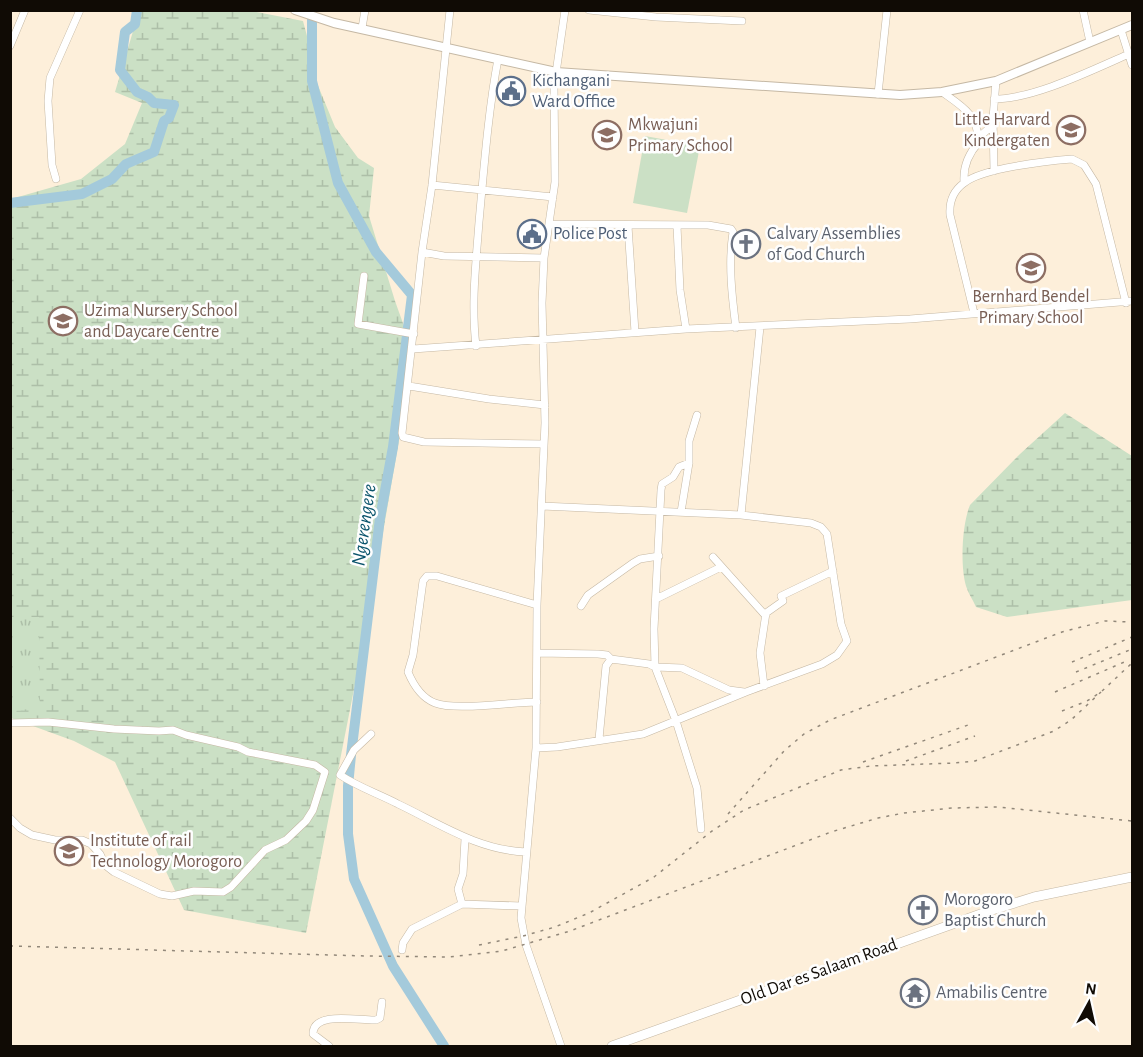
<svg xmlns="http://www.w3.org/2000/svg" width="1143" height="1057" font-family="'Alegreya Sans',sans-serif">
  <defs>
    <pattern id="wetland-marsh" width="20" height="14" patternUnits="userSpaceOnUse" patternTransform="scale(1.5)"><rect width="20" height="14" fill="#cbe0c5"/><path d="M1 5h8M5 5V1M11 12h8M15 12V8" fill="none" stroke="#adbfa8"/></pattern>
    <pattern id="park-tufts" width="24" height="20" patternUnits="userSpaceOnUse" patternTransform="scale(1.5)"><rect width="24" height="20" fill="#cbe0c5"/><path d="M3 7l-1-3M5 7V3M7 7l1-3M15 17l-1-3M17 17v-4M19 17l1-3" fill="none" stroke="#adbfa8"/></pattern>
  </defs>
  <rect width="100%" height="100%" fill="#fdefda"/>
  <path fill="url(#wetland-marsh)" d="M139 11H252L303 21 307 36 312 71 335 127 358 158 374 168 369 216 395 301 414 354 369 613 306 933 184 910 115 762 74 741 11 718V199L81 179 125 144 142 103 115 92Z
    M1065 413 1132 456V600L1007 617 976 607C973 600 968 593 966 586 960 566 962 524 970 505L1020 454Z"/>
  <path fill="url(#park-tufts)" d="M10 617H39L40 710 11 711Z"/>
  <path fill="#cbe0c5" d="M645 136 700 146 687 213 633 203Z"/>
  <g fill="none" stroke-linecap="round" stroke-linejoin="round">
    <path stroke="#a4cadb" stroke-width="10" d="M312 10V81L338 183 376 252 412 295 393 447 380 518 351 755 348 786V834L354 879 393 966 444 1046
      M10 203 82 194 112 179 126 164 154 152 164 121 169 118 174 105 154 103 148 97 137 92 120 70 125 32 135 24 137 10"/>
    <g stroke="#c5b8a4" stroke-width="8">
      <path id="minor" d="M450 10 432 185 422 252 402 433 403 437 424 442 544 444
        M589 10 656 17 742 21
        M1083 10 1090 42
        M362 28 365 10
        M1121 30 1132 65
        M10 46 25 10
        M942 92C963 107 977 114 979 142 969 153 963 167 964 182
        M878 94 887 10
        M994 99C1034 99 1092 70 1129 54
        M979 137 993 125
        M994 171 993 118 996 81
        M56 179 52 165 48 101 50 78 80 10
        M432 185 553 197
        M549 224 708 225 731 229 733 232C728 263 732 297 736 328
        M628 226 635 332
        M677 226 680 290 686 329
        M422 252 444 256 544 258
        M364 276 358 324 414 334
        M974 313 950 215C949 202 953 191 964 183 983 168 1047 161 1072 159L1084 165 1096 184 1126 303
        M476 346C471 304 476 263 479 222 484 168 488 113 498 59
        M413 349 686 329 910 319 1132 301
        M409 386 489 399 545 405
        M689 463 679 467 673 477 662 484 661 490 654 629 655 667 676 721 697 788 701 829
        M681 512 689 463V441L697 415
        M741 515 760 327
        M713 557 765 615
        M656 599 721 567
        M581 606 588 595 633 563 640 559 659 556
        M537 653 598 654 607 655 611 659 649 664 655 667 682 668 729 690 744 692
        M764 686 760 653 766 613 783 601 781 596 833 571
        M537 702C511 702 455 711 435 703 422 698 413 684 408 672L413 655 423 581 427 576H437L537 605
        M10 723 48 722 114 729 159 731 173 730 186 735 238 747 248 752 315 765 325 772 313 810 306 821 286 840 265 850 231 887 223 892 194 891 172 896 160 894 114 872 105 865 100 854 91 844 82 840H55L32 835 20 828 10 818
        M371 734 354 750 340 775C358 787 379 794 398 804 440 824 478 850 526 852
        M599 739 606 666 611 659
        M536 748 557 747 643 734 746 692 822 664 837 655 847 641 841 624 827 534 821 527 811 523 741 515 542 506
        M462 904 458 889 463 874 465 839
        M402 950 403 943 412 929 462 904 521 906
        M329 1046 313 1034C313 1010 360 1021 376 1020L380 1018 382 1002
        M561 1046 526 945 521 918 536 748 537 605 545 423 542 303 544 258 555 182 554 87 565 10"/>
    </g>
    <g stroke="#c5b8a4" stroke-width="10">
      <path id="tertiary" d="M295 10 334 23 556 72 900 95 942 92 996 81 1132 25"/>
    </g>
    <g stroke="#c5b8a4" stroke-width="10">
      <path id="secondary" d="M612 1046 989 911 1034 897 1132 877"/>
    </g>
    <use href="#minor" stroke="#fff" stroke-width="7"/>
    <use href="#tertiary" stroke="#fff" stroke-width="8"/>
    <use href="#secondary" stroke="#fff" stroke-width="9"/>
    <path stroke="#92887a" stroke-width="1.5" stroke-dasharray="3 6" stroke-linecap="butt" d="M1072 662 1132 637
      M1076 672 1132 649
      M1055 692 1129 660
      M1062 711 1087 701 1101 692 1132 663
      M906 761 975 736
      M863 762 971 724
      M728 814 784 751 804 734 830 720 1062 632 1105 621 1132 622
      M479 945 523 936 555 927 589 913 654 877 712 831 744 810 841 770 871 766 954 763 975 761 1054 731 1071 720 1101 692
      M10 946 366 956 449 957 502 951 570 931 831 832 878 818 904 813 952 808 998 807 1132 821"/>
  </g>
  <defs>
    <g id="civic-ring" transform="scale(1.5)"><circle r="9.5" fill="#fefefe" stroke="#5c6f8a" stroke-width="1.5"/><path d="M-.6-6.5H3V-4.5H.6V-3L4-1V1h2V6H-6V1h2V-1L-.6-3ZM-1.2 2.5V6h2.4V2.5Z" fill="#5c6f8a"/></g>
    <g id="school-ring" transform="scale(1.5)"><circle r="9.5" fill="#fefefe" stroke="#8d6e63" stroke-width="1.5"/><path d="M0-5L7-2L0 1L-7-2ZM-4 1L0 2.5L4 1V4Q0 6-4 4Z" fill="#8d6e63"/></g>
    <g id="church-ring" transform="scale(1.5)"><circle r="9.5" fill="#fefefe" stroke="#6b7280" stroke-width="1.5"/><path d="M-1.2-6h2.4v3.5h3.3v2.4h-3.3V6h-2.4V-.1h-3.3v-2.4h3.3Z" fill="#6b7280"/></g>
    <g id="university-ring" transform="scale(1.5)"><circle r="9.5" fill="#fefefe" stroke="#8d6e63" stroke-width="1.5"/><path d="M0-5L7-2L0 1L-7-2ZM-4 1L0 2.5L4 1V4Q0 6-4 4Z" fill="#8d6e63"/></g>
    <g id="temple-ring" transform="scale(1.5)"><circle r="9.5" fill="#fefefe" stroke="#6b7280" stroke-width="1.5"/><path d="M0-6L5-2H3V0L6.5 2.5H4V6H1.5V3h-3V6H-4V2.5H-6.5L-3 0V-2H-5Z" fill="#6b7280"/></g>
  </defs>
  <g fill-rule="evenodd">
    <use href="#civic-ring" x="511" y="91"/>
    <use href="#school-ring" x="1071" y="130"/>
    <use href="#school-ring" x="607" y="135"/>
    <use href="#civic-ring" x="532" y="234"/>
    <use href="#church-ring" x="746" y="244"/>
    <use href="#school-ring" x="1031" y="268"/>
    <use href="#school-ring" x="63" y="321"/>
    <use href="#university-ring" x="69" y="851"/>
    <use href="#church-ring" x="923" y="910"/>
    <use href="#temple-ring" x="915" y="993"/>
  </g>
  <g text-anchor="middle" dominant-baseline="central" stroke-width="5" stroke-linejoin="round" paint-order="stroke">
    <g font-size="18" fill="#4e5e75" stroke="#fefefe" text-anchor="start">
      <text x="532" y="81">Kichangani<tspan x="532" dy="21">Ward Office</tspan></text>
      <text x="553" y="234">Police Post</text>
    </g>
    <g font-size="18" fill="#785e54" stroke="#fefefe" text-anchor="start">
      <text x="1050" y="120" text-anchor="end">Little Harvard<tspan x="1050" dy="21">Kindergaten</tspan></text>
      <text x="628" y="125">Mkwajuni<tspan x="628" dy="21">Primary School</tspan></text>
      <text x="1031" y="297" text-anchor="middle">Bernhard Bendel<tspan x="1031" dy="21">Primary School</tspan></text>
      <text x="84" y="311">Uzima Nursery School<tspan x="84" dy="21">and Daycare Centre</tspan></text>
      <text x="90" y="841">Institute of rail<tspan x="90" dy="21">Technology Morogoro</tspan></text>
    </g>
    <g font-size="18" fill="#5b616d" stroke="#fefefe" text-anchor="start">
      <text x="767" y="234">Calvary Assemblies<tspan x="767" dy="21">of God Church</tspan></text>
      <text x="944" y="900">Morogoro<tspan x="944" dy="21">Baptist Church</tspan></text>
      <text x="936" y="993">Amabilis Centre</text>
    </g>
    <g font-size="18" fill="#100b05" stroke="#fefefe">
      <text transform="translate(819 972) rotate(-20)">Old Dar es Salaam Road</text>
    </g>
    <g font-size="20" font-style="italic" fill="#0a546c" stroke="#fefefe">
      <text transform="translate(364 525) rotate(-82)">Ngerengere</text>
    </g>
  </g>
  <rect width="1143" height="1057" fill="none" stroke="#100b05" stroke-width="24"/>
  <g transform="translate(1089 1003) rotate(8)" stroke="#fefefe" stroke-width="4.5" paint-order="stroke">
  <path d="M0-4.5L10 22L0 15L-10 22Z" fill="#100b05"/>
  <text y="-9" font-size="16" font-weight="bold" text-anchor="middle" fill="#100b05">N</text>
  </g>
</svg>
